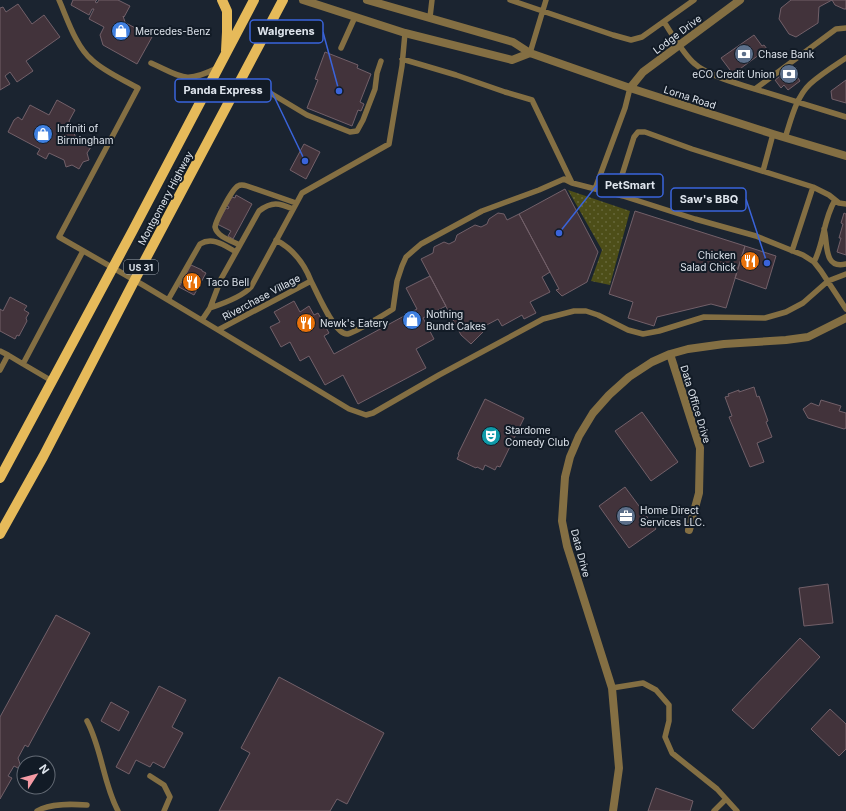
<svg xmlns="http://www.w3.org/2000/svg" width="846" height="811" font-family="Inter,sans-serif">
  <defs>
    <pattern id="park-dots" width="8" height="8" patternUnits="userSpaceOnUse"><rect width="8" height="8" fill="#4d4e18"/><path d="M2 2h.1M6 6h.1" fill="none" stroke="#66673a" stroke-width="1.8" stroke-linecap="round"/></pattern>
  </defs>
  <rect width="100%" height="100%" fill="#1b2430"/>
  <path fill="url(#park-dots)" d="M568 190 630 211 610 285 591 281 602 250Z"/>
  <path fill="#42333b" stroke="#726069" d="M73 0H97L95 2 97 3 99 0H118L130 6 124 17 123 16 126 25V23L152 37 137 64 103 45 100 35 104 27 89 19 94 9H92L89 15 71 5Z
    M791 0H846V9H844L835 5 832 0 819 7 818 23 796 37 789 34 779 19 781 8Z
    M18 4 32 24 44 15 60 37 26 61 33 71 17 82 10 72 5 76 10 84 0 90V8L3 7 6 12Z
    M754 35 762 46 764 45 767 49 733 74 721 58Z
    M325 52 358 65 357 68 371 74 360 102 364 104 361 111 358 110 352 126 307 108 318 80 315 79Z
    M791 68 800 81 788 90 784 85 781 88 775 80Z
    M846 80V103L832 99 831 91Z
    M57 100 75 110 69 121 76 138 82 136 84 143 91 147 87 153 89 160 83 162 79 169 72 165 66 167 64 160 49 153 46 159 37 154 40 149 8 132 14 120 18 117 22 120 30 105 49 115Z
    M304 144 320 152 306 179 290 170Z
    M565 189 598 252 587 282 562 296 556 290 559 289 519 214Z
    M236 195 252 204 233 239 228 236 231 231 217 224 226 208 228 209 229 207 227 206 232 197 235 198Z
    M635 211 745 246 726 308 711 304 657 317 654 326 628 318 633 302 609 294Z
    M498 213 504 214 507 220 519 214 550 272 542 277 550 292 530 302 536 313 524 319 522 315 502 326 498 319 481 328 483 332 471 344 461 335 421 259 433 253 434 247 444 242 449 244 455 241 457 235 475 225 481 227 487 224 489 219Z
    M844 213 846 214V255L837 252 841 238H839L843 224 841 223Z
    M745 246 776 256 766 289 735 278Z
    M191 265 202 270V271L206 273 194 295 179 287Z
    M430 276 446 306 423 318 434 339 416 349 426 368 358 404 343 375 325 385 309 356 300 361 290 342 281 347 270 327 280 322 274 312 294 301 300 312 309 306 314 315 318 313 329 333 324 336 334 354 417 309 406 288Z
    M10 297 27 306 24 310 29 313 26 318 27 321 19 336 17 335 15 339 0 331V309L3 311Z
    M754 387 757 397 759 396 768 421 766 422 772 437 757 443 764 462 750 467 729 417 732 416 725 397 729 396 728 394 739 390V392Z
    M485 399 524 418 500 467 497 466 495 470 485 465 483 470 477 467 476 468 457 459 459 455 458 454Z
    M821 400 841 406 839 411 846 413V428L844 429 808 418 803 409 811 403 819 406Z
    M642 412 678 462 651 481 615 431Z
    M625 487 656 529 629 548 599 506Z
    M828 584 833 623 804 626 799 588Z
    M56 615 90 633 28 747 25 745 18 758 22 770 14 766 8 776 12 778 0 799V717Z
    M800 638 820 657 753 729 732 710Z
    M279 677 384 733 347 804 337 799 330 811H219L250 753 241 748Z
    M159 686 186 700 172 727 183 733 164 768 153 762 150 767 136 760 129 774 116 767Z
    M111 702 129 712 119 731 101 721Z
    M830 709 846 724V749L839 756 811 729Z
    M656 788 693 801 690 811H648Z"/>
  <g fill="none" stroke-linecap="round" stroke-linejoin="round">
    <path stroke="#846f43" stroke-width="5.5" d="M59 0C67 18 76 47 92 60 105 72 122 79 138 88L59 237 143 285 218 330 311 281C317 292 334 334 347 334 352 334 387 313 393 309L397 281 402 266 406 257 414 250 421 244 482 211 539 190 564 179 572 183 623 196 695 219 756 236 803 255 814 262 821 271 846 309
      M510 0 613 35 631 40 642 37 694 0
      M430 17 432 0
      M664 22C672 34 684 55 695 64 707 75 738 84 755 89L836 29 846 28
      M341 48 355 17
      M530 53 546 0
      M402 59 456 75 505 92 532 100 572 183
      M151 63C182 77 185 84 217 68
      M755 89 846 117
      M233 97 247 90H260L272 94 307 115 350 132 357 131 363 120 375 89 377 73 381 61
      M785 138C791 120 796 97 810 84 821 74 834 66 846 58
      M763 171 773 134
      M813 187 829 195 839 203 846 204
      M595 189 625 108 630 88
      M616 194 634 137 638 132H645L692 149 813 187 792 251
      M293 209C279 203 272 201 259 211L221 279 210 308C222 304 243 296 251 287L302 193 389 144 402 66 405 33
      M824 229C828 242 823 270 846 264
      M276 240C293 249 304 263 311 281
      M240 245C232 241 217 237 215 227 216 220 232 189 238 186 241 184 244 185 247 186L296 203
      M814 262C824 243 823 220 835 200
      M168 300 200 244C213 236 225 246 236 252
      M202 320 210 308
      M218 330 349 409 366 415 373 413 439 375 543 319 574 311H586L598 315 628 330 643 334 659 331 704 317 765 318 786 312 803 303 828 281 846 274
      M0 351 8 355
      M0 370 8 355 23 364
      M52 381 23 364 83 251
      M612 688 643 683 656 690 669 705V721L665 737 672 753 717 789 737 811
      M87 721C102 749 103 783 118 811
      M150 776 164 785 170 797 164 811
      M37 811C50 803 72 804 87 805
      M714 811 726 799"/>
    <path stroke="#846f43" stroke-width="8" d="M630 88 643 72 740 0
      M670 354 700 448 699 493 689 530
      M613 811 619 768 612 688 567 546 562 521 565 477 570 457 579 436 593 413 609 395 629 377 652 362 670 354 688 349 724 344 786 340 808 337 846 318"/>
    <path stroke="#846f43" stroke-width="8" d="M303 0 405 33 512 60 530 53
      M367 0 513 42 530 53 630 88 773 134 846 156"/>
    <path stroke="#e6ba5a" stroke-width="10" d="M222 0 227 11V32L226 51
      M0 478 132 232 254 0
      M0 534 43 457 144 262 283 0"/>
  </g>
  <defs>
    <g id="shop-disc" transform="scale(1)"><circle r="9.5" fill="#3f7fe0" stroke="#121b26"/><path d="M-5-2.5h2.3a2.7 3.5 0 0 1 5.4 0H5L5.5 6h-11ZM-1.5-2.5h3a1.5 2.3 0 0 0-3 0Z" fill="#fff"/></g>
    <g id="bank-disc" transform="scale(1)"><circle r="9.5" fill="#5c6f8a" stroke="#121b26"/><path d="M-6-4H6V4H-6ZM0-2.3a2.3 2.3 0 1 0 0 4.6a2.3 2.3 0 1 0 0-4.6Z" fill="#fff"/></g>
    <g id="restaurant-disc" transform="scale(1)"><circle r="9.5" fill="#e8710a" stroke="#121b26"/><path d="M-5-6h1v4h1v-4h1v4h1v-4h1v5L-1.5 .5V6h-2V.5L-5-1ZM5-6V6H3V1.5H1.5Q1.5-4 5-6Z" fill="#fff"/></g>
    <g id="theatre-disc" transform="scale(1)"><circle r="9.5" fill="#0f9aa8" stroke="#121b26"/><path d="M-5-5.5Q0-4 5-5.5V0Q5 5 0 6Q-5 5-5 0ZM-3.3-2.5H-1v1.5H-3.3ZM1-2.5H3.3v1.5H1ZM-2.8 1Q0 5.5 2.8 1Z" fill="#fff"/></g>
    <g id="office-disc" transform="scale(1)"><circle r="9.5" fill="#5c6f8a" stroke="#121b26"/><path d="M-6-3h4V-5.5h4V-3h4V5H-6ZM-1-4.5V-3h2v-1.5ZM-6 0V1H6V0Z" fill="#fff"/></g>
  </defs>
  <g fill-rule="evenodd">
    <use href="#shop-disc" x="121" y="31"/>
    <use href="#bank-disc" x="744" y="54"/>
    <use href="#bank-disc" x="789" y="74"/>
    <use href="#shop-disc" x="43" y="134"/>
    <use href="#restaurant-disc" x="750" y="261"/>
    <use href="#restaurant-disc" x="192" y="282"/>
    <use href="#shop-disc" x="412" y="320"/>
    <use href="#restaurant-disc" x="306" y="323"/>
    <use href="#theatre-disc" x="491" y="436"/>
    <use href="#office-disc" x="626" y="516"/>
  </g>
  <g text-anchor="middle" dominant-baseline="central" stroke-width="4" stroke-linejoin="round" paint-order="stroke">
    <rect fill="#121b26" stroke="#a1a8b1" stroke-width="1" x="124" y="260" width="34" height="14" rx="3"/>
    <g font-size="9" font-weight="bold" fill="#dee4ec">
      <text x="141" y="267">US 31</text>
    </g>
    <g font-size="10" fill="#dee4ec" stroke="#121b26" text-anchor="start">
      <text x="135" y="31">Mercedes-Benz</text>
      <text x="758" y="54">Chase Bank</text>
      <text x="775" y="74" text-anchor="end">eCO Credit Union</text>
      <text x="57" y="128">Infiniti of<tspan x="57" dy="12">Birmingham</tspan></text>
      <text x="736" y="255" text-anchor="end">Chicken<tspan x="736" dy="12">Salad Chick</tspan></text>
      <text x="206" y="282">Taco Bell</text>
      <text x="426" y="314">Nothing<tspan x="426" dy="12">Bundt Cakes</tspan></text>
      <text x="320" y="323">Newk's Eatery</text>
      <text x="505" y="430">Stardome<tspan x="505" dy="12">Comedy Club</tspan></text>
      <text x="640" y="510">Home Direct<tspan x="640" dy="12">Services LLC.</tspan></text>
    </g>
    <g font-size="10" fill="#dee4ec" stroke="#121b26">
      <text transform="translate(677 34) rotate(-37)">Lodge Drive</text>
      <text transform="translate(690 97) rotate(18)">Lorna Road</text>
      <text transform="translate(165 198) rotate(-62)">Montgomery Highway</text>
      <text transform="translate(261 297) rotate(-28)">Riverchase Village</text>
      <text transform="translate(696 404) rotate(73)">Data Office Drive</text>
      <text transform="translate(581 553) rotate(75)">Data Drive</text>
    </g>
  </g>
  <path fill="none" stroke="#3a64db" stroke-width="1.5" d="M339 91L323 32M305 161L271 90M559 233L597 185M767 263L746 199"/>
  <g fill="#3a64db" stroke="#121b26" stroke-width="1.5">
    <circle cx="339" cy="91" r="4"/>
    <circle cx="305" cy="161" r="4"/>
    <circle cx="559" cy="233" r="4"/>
    <circle cx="767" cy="263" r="4"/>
  </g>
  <g fill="#121b26" stroke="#3a64db" stroke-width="1.5">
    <rect x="250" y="20" width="73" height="23" rx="4"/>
    <rect x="175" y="79" width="96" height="23" rx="4"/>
    <rect x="597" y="174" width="66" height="23" rx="4"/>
    <rect x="671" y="188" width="75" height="23" rx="4"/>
  </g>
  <g font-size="11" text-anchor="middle" font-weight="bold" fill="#dee4ec">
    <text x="286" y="35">Walgreens</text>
    <text x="223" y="94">Panda Express</text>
    <text x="630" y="189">PetSmart</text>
    <text x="709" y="203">Saw's BBQ</text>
  </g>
  <g transform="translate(36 775) rotate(54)"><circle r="19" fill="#121b26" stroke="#646b75"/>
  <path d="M0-3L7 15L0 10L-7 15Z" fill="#f49aa4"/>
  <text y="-6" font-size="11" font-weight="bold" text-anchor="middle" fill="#dee4ec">N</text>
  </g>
</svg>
